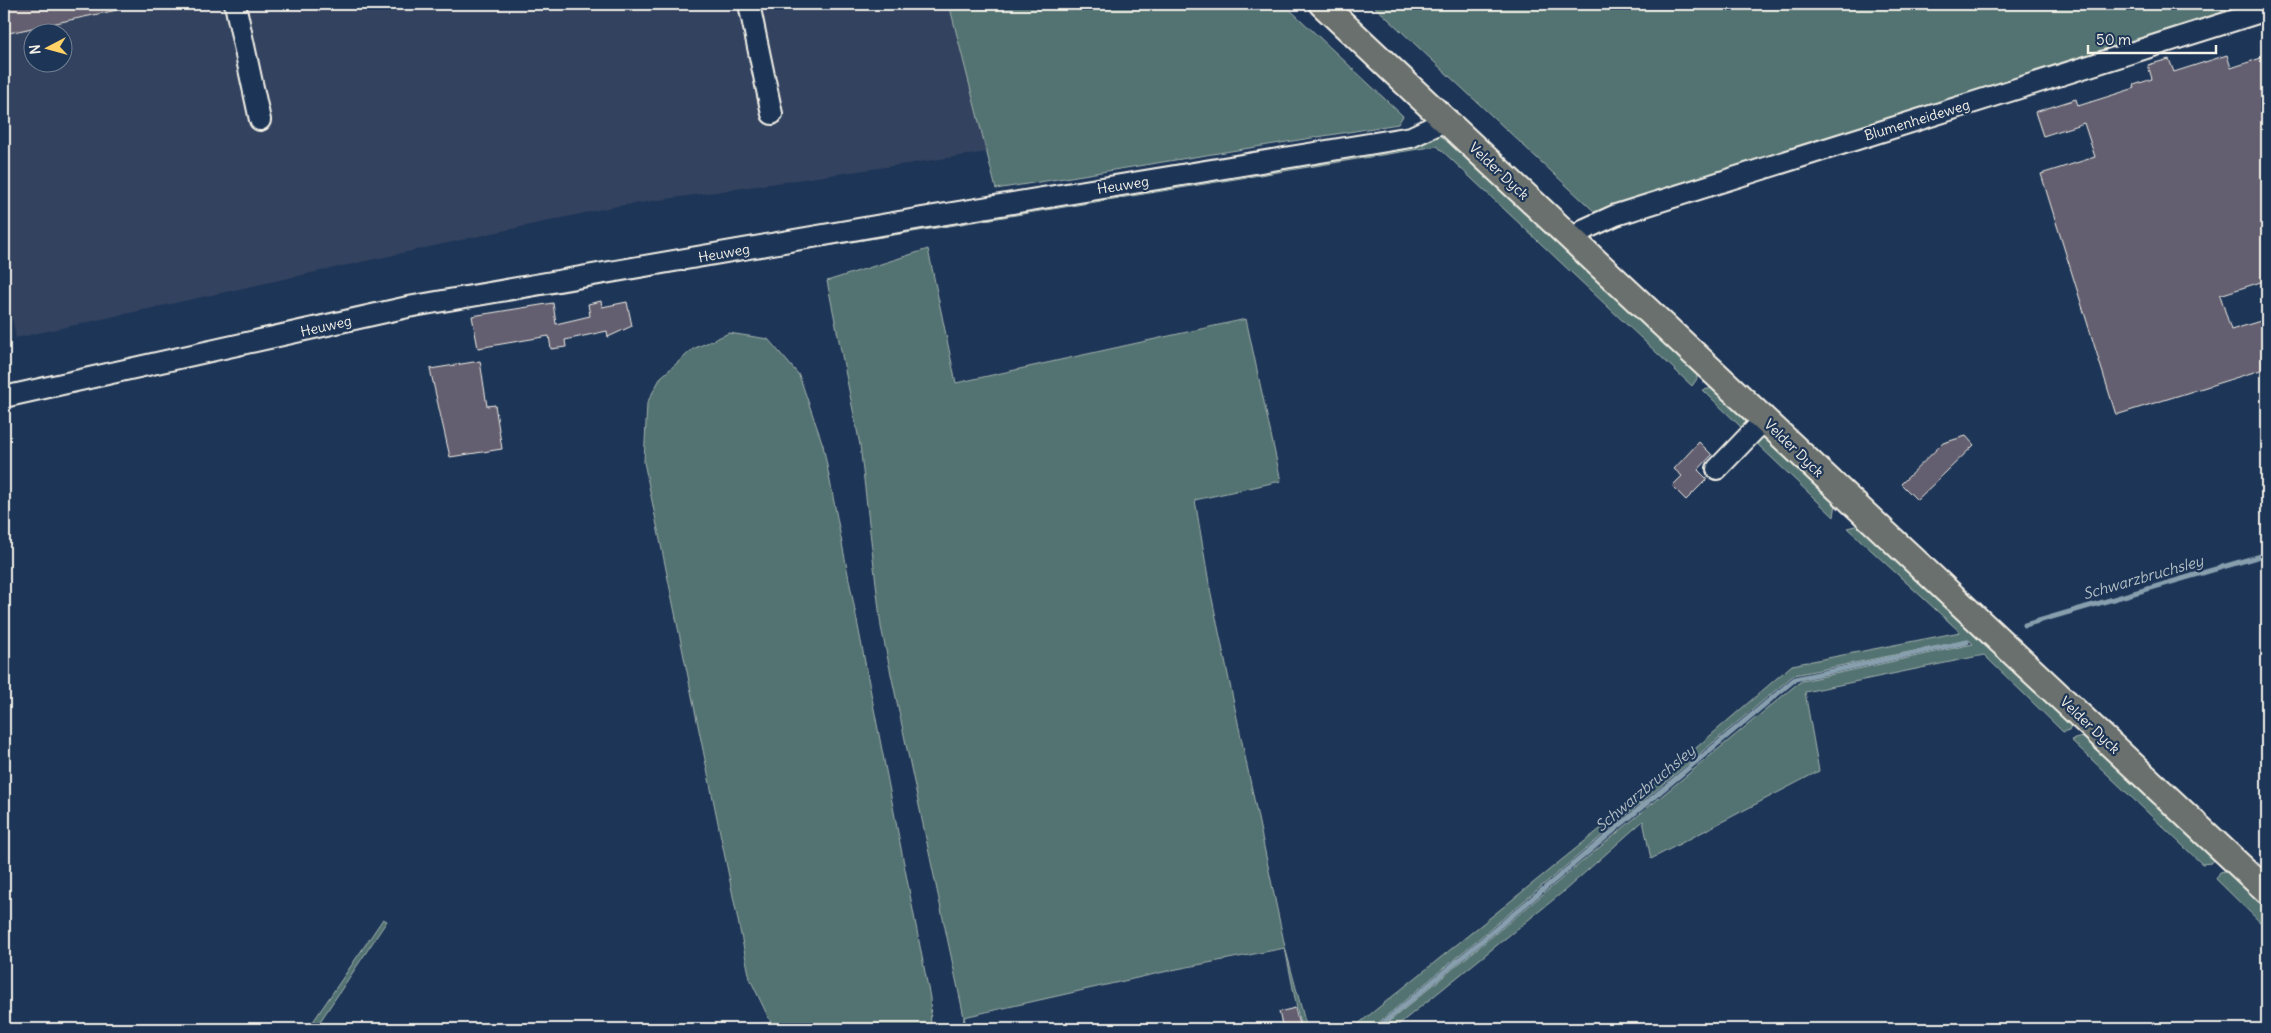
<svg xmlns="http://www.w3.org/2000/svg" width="2271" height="1033" font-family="Delius,sans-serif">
  <rect width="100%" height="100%" fill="#1d3557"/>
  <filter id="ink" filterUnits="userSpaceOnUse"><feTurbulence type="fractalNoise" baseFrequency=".02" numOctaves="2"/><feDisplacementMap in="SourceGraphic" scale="10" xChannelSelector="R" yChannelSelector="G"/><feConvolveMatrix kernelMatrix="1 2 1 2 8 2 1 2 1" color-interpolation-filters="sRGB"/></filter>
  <g filter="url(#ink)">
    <path fill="#32425e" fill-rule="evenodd" d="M4 4H949L988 152 612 207 16 338 4 280ZM32 32H62V62H32Z"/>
    <path fill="#537372" stroke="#a4b2ad" d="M949 4H1284L1403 116 1398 124 996 189Z
      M1372 4H2267L1598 215Z
      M1437 135 1447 136 1697 372V379L1692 386 1437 146 821 247V244Z
      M928 249 956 383 1246 319 1281 481 1195 500 1210 589 1285 947 1307 1029H1301L1285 948 1177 969 964 1017 967 1029H963L964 1017 881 627 860 445 827 281Z
      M729 333 768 339 799 375 823 445 930 998 931 1029H774L750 979 644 462 647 403 661 377 693 349Z
      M1713 388 1747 420 1744 430 1703 390Z
      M1763 435 1836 503 1834 517 1752 439Z
      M1859 525 2072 723 2069 730 2063 732 1984 655 1805 692 1819 771 1651 859 1643 821 1563 892 1393 1029H1380L1797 684 1802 681 1973 644 1969 640 1794 675 1371 1029H1352L1631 804 1792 665 1960 632 1847 528Z
      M2086 736 2217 858 2211 863 2202 864 2071 740Z
      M2230 870 2267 906V929L2216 879 2220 872Z
      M383 919 387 921 315 1029H308Z"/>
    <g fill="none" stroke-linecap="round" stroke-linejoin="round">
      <path stroke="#889fae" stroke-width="5" d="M2025 625 2267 554
        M1376 1029 1795 679 1967 642"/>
    </g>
    <path fill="#635f6f" stroke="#f4f1e8" d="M4 4H117V10L4 34Z
      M2227 55 2231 68 2267 56V280L2220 295 2231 330 2267 319V368L2116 415 2041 174 2095 157 2084 123 2043 136 2035 112 2076 99 2078 106 2135 88 2134 85 2152 79 2148 65 2169 59 2174 72Z
      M601 301 602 307 627 302 632 326 608 337 607 331 565 340 566 347 551 349 549 336 478 348 472 316 553 303 556 324 590 316 588 304Z
      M480 361 487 406 495 405 502 449 450 457 430 369Z
      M1966 436 1974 445 1917 500 1901 484 1943 443Z
      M1699 442 1712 455 1698 470 1707 479 1686 500 1672 486 1682 476 1674 469Z
      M1295 1008 1300 1029H1283L1279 1012Z"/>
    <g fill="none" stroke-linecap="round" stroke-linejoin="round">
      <g stroke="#f4f1e8" stroke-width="24">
        <path id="minor" d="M235 4 260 120
          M749 4 772 114
          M1572 241 1585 229 1616 215 2267 10
          M4 397 408 307 922 218 1411 137 1445 121
          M1717 469 1764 420"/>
      </g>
      <g stroke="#f4f1e8" stroke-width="29">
        <path id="major" d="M1322 4C1636 301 1952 596 2267 891"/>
      </g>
      <use href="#minor" stroke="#1d3557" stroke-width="20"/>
      <use href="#major" stroke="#6a706d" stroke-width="25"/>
    </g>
  </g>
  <g text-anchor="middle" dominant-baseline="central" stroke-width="4.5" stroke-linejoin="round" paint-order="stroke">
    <g font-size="14" fill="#f4f1e8" stroke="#1d3557">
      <text transform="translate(1917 120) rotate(-17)">Blumenheideweg</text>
      <text transform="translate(1499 171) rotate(43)">Velder Dyck</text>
      <text transform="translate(1123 185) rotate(-9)">Heuweg</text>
      <text transform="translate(724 253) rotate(-10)">Heuweg</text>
      <text transform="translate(326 326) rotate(-13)">Heuweg</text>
      <text transform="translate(1794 448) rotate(44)">Velder Dyck</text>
      <text transform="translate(2090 725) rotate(43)">Velder Dyck</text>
    </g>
    <g font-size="15" font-style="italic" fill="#b5c1c6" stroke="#1d3557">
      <text transform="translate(2143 577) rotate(-16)">Schwarzbruchsley</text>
      <text transform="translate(1645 788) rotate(-40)">Schwarzbruchsley</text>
    </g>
  </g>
  <rect width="2271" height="1033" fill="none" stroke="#1d3557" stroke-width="20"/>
  <rect x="10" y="10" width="2251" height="1013" fill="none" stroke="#f4f1e8" stroke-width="2" filter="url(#ink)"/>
  <g transform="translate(48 48) rotate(264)"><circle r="24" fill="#1d3557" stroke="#738091"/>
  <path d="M0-4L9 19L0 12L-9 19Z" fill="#ffd166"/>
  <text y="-8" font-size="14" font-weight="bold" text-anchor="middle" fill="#f4f1e8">N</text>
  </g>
  <path d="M2088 45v8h128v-8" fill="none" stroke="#f4f1e8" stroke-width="2.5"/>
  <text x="2096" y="45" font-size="15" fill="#f4f1e8" stroke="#1d3557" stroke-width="4" paint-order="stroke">50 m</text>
</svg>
